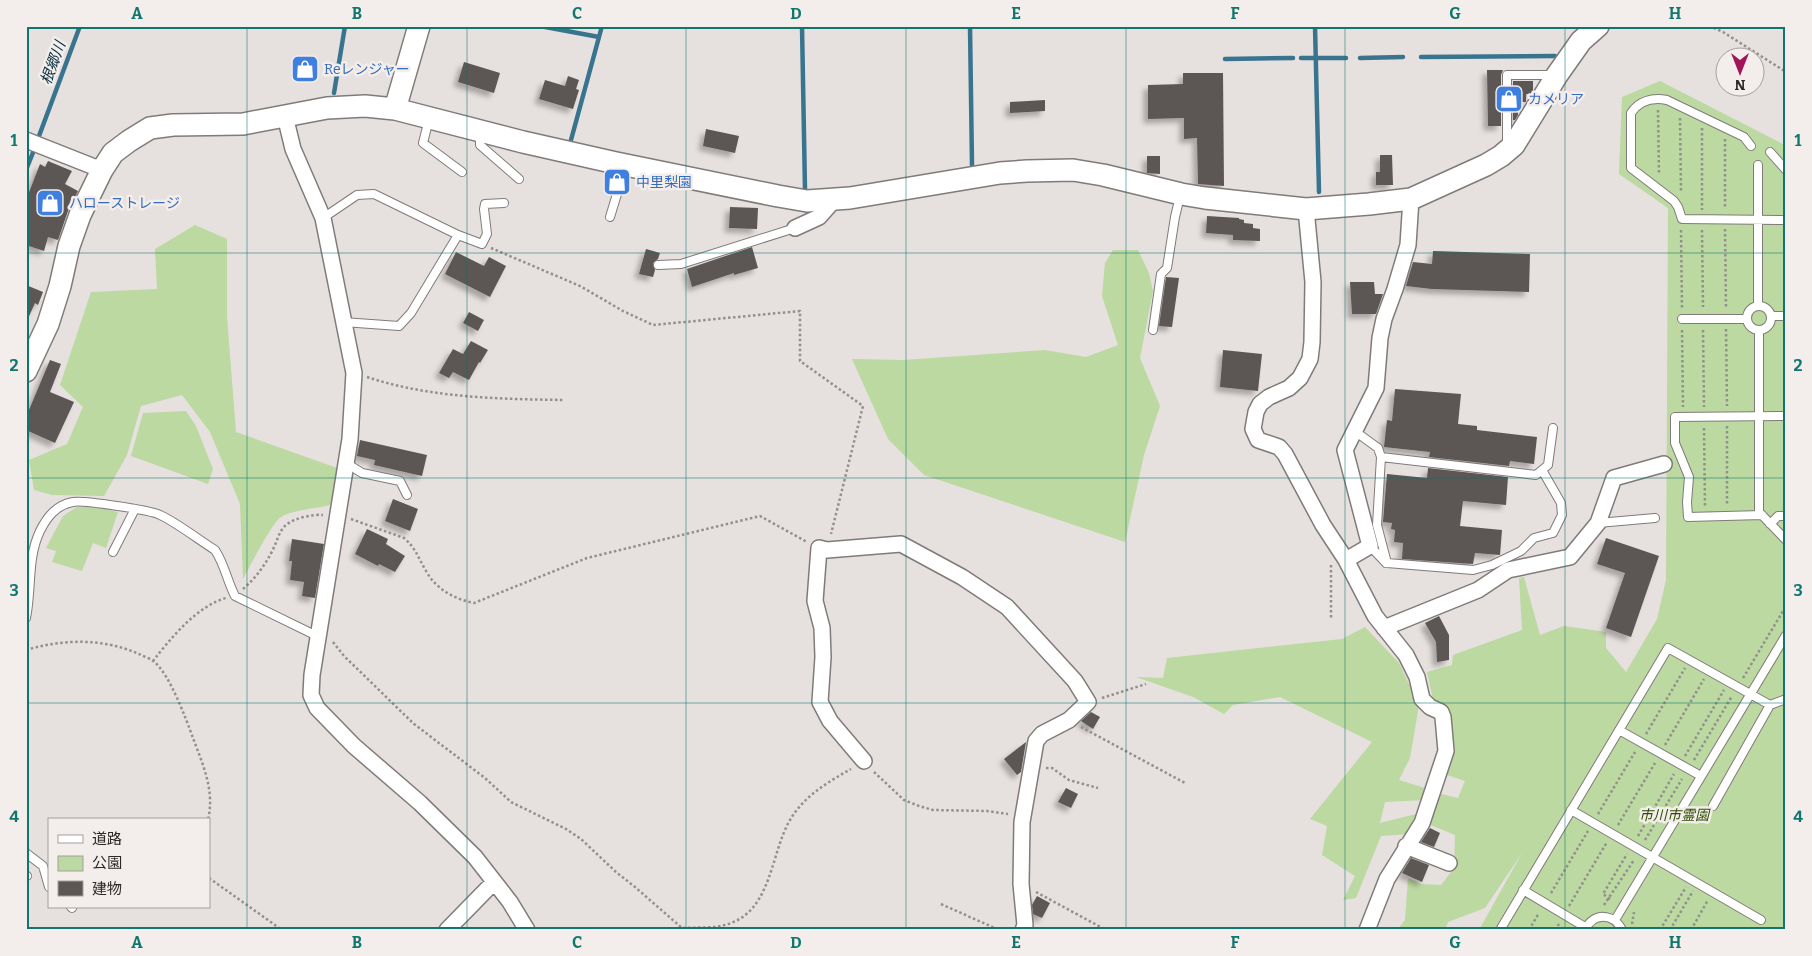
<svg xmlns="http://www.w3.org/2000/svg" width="1812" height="956" font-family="Bitter,'Noto Sans JP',serif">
  <defs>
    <filter id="shadow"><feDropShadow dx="-4.5" dy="4.5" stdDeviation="2.5" flood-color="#0004"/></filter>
  </defs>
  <rect width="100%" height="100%" fill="#e6e0de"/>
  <path fill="#bbd9a1" d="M1660 81 1785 145 1786 152V921L1780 930H1479L1522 853 1485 908 1448 922 1445 930H1397L1405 920 1408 878 1422 884 1441 885 1454 868 1455 835 1426 823 1437 793 1458 798 1465 781 1444 774 1452 757 1448 705 1434 704 1427 672 1452 665 1453 655 1522 630 1519 578 1524 577 1540 635 1564 626 1606 632V648L1626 672 1657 619 1666 580 1668 208 1619 174 1622 97Z
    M195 225 227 239V317L236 432 340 469 330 505C314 509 296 509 281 517 273 521 249 568 243 579L240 504 210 432 182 395 141 406 127 455 104 496 52 495 34 490 29 460 67 444 83 407 60 385 91 292 157 289 155 249Z
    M1113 250H1138L1149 273 1153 291 1140 358 1160 406 1144 455 1125 542 924 475 888 439 852 359 903 360 1045 350 1086 357 1118 345 1102 296 1105 263Z
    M186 411 196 426 213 469 208 484 131 456 143 413Z
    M77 507H94L118 512 106 548 93 543 82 571 52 562 56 551 46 548 63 516Z
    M1365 627 1399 663 1419 705 1410 758 1399 780 1428 789 1425 800 1385 802 1380 823 1416 814 1410 834 1381 836 1356 898 1343 900 1355 876 1322 855 1327 826 1310 819 1372 742 1280 697 1233 705 1224 714 1193 697 1136 677 1163 678 1167 658 1342 639Z"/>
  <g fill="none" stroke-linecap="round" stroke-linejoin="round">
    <path stroke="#39748f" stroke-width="4.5" d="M540 26 599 37
      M802 26 805 190
      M970 26 972 165
      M1315 26 1319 192
      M1421 57 1555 56
      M1301 58H1346
      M1360 58 1403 57
      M1225 59 1293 58
      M334 93 345 26
      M39 136 80 26
      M571 140 602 26
      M26 170 34 150"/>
  </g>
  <path fill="#5c5755" filter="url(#shadow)" d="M464 62 500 73 494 93 458 82Z
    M1487 70H1503L1501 75V126H1488Z
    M1183 73H1223L1224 186 1198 184 1197 138 1184 139V118L1148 119V85L1183 84Z
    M568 76 579 80 576 89 579 90 573 109 539 99 545 80 565 86Z
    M1513 81H1533V90L1531 94H1526V102H1517L1518 115 1515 120H1513Z
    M1045 100V111L1010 113V102Z
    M706 129 739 136 735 153 703 146Z
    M1380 155H1392L1393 185H1376V172H1380Z
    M1147 156H1160V174L1147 173Z
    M48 161 72 171 65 184 78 191 68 211 58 240 48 237 44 251 26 245V200L40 164 45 167Z
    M730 207 758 208 757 229 729 228Z
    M1207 216 1239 218V219L1244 220V223L1253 224V228L1260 229V241L1233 240V235L1206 233Z
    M752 247 758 268 734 275V273L692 287 687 269Z
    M646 249 660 253 658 259 653 263 655 270 653 277 639 274Z
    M1433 251 1530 254 1529 292 1432 289 1406 286 1413 262 1432 264Z
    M456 252 484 266 489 257 506 266 490 297 445 274Z
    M1166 277 1179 278 1172 327 1159 326Z
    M1350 282H1374L1375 294H1383L1376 314H1352Z
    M26 285 43 292 38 305 35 303 26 323Z
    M469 312 484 320 478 331 463 323Z
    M471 341 488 350 480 363 479 362 469 380 453 372 449 378 439 373 453 349 463 354Z
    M1223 350 1262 354 1258 391 1220 387Z
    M50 360 61 364 50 392 74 402 55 443 26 430V417Z
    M1395 389 1461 394 1458 424 1477 426V430L1537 437 1534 464 1510 461 1509 466 1429 457 1430 452 1384 447 1387 420 1392 421Z
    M360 440 427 455 422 476 374 465 375 460 357 456Z
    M1428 468 1508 477 1506 505 1463 501 1460 526 1502 530 1500 555 1475 553 1473 564 1402 559 1403 543 1394 542 1395 530 1391 529 1392 523 1383 522 1387 474 1427 478Z
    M393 499 418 509 410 531 385 521Z
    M367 529 388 539 386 544 405 556 395 572 379 564 378 566 355 554Z
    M1606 538 1659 556 1631 637 1606 628 1625 573 1597 564Z
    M292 539 324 544 315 598 302 596 304 582 290 580 292 561H289Z
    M1439 616 1449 635V660L1437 662 1436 642 1425 623Z
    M1091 712 1100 717 1093 729 1081 721Z
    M1026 742 1021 772 1017 775 1004 759Z
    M1066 788 1078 794 1071 808 1058 802Z
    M1430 828 1440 833 1434 847 1421 842Z
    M1411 858 1429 865 1422 882 1402 873Z
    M1037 896 1050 903 1042 918 1033 914 1032 905Z"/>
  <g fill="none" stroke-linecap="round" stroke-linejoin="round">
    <g stroke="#807b79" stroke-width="10">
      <path id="lane" d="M429 119 423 143 462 172
        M480 133V145L519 179
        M1511 144 1507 142V75H1553
        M1751 146 1744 137 1667 100C1652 97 1639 101 1631 113V168L1674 201 1678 207 1682 219 1786 220
        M1770 152 1786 170
        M1758 165V306
        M610 217 617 194 616 165
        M323 218 357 195 374 194 458 235 482 244 487 234 484 209 485 204 504 203
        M658 265 681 264 795 228
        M1747 318a12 12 0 1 1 24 0a12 12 0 1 1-24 0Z
        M1771 316H1786
        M1682 319H1746
        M343 322 399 326 411 313 458 235
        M1153 330 1161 274 1167 268 1175 217 1180 196
        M1759 331V512L1786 540
        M1356 432 1378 448 1381 457
        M346 463 362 473 400 481 407 495
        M1542 470 1561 503 1562 515 1553 533 1534 538 1521 551 1492 565 1473 570 1387 563 1377 525 1381 457 1536 475 1548 465 1553 428
        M1762 515 1688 517 1687 502 1689 477 1675 443V417L1786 416
        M1598 523 1655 518
        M1770 524 1778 516H1786
        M1370 546 1386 563
        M113 552 135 509
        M26 618C32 589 27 558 40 531 47 517 56 505 73 502 82 500 151 510 160 515 176 522 199 540 215 550 225 565 227 581 235 596L319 637
        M1770 705 1786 699
        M1619 730 1701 776
        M1571 810 1761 920
        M26 853 43 866 49 887
        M26 875 27 876
        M1523 890 1585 927
        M71 907 72 908
        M1615 920 1786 635
        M1500 930 1668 648 1770 705 1713 806
        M1585 930C1593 912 1614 913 1622 930"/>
    </g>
    <g stroke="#807b79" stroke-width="18">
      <path id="street" d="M285 116 293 149 323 218 354 373 350 439 312 675 311 695 317 708 354 746 420 803 475 857 510 902 527 930
        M26 140 102 170
        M1306 209 1313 282 1312 342 1310 359 1300 378 1289 388 1269 397 1260 404 1256 412 1253 429 1258 440 1279 447 1285 454 1323 525 1346 560
        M795 228 819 217 835 199
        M1384 628 1478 590 1508 570 1570 557 1598 523 1614 478 1664 464
        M864 761 830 721 820 702 823 657 822 628 815 601 819 548 827 550 901 544 962 577 1007 607 1075 681 1088 702 1069 720 1042 734 1036 741 1022 822 1021 884 1025 925 1023 930
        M1406 846 1449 863
        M447 930 494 882
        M1367 930 1387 879 1422 823 1446 751 1443 717 1441 712 1430 707 1422 699 1417 677 1406 655 1375 616 1346 560 1370 546 1345 450 1376 388 1380 338 1384 319 1395 289 1408 245 1411 199"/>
    </g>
    <g stroke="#807b79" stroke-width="24">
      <path id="secondary" d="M395 109 419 26
        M26 371 48 324 60 286 69 246 80 215 102 170 113 153 129 141 150 128 173 125 243 124 327 108 365 106 395 109 523 142 616 163 778 196 807 201 850 198 1000 173 1027 171 1073 170 1103 175 1181 194 1205 198 1306 209 1369 204 1411 199 1486 165 1501 156 1514 145 1557 75 1581 41 1598 26"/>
    </g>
    <path stroke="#938f8d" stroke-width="2.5" stroke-dasharray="2.5 2.5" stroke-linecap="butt" d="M1709 26 1723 32 1786 72
      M1658 110 1659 175
      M1680 118 1681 192
      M1702 128V210
      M1725 139V208
      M1725 229 1726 308
      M1681 230 1682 310
      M1702 230 1703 307
      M491 248 580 286 623 311 653 325 800 311V361L863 406 831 534
      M1726 329 1727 406
      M1682 330 1683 407
      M1703 330 1704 407
      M367 377C430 398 499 399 564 400
      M1727 426V506
      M1704 428 1705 507
      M351 519 404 538C415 547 419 559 426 571 436 589 454 599 474 603L587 558 760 516 807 542
      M1331 565V618
      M243 589C257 577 268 561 275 545 278 538 280 530 286 525 294 518 313 514 323 515
      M333 642 344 656 414 724 485 778 511 802 566 829 581 839 616 872 635 887 682 928C698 927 716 929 731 923 772 908 771 852 790 820 804 796 828 782 851 769
      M26 650C63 639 103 638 139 654 143 656 149 658 153 661 169 672 186 719 193 738 203 765 215 791 208 820
      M153 661C171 638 197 606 226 598
      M1743 678 1786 606
      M1102 698 1146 684
      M1081 727 1185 783
      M1646 734 1685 668
      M1665 745 1704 679
      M1685 756 1724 690
      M1694 760 1732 696
      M1046 768H1052L1069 780 1098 788
      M874 772 904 800 919 806 933 810 987 811 1008 814
      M1598 814 1635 752
      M1618 825 1655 763
      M1638 836 1674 774
      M1645 840 1682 779
      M209 878 282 930
      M1036 892 1106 930
      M1551 893 1588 831
      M1610 899 1603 894 1627 854
      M941 904 999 930
      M1604 905 1634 860
      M1569 906 1607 842
      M1632 924 1634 912
      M1529 930 1539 913
      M1555 930 1559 924
      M1660 930 1686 887
      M1670 930 1693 891
      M1691 930 1708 900"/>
    <use href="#lane" stroke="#fff" stroke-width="8"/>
    <use href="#street" stroke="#fff" stroke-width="15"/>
    <use href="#secondary" stroke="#fff" stroke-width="21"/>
  </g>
  <path fill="none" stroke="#0f766e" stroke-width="1" stroke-opacity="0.55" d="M247 26V930M467 26V930M686 26V930M906 26V930M1126 26V930M1345 26V930M1565 26V930M26 253H1786M26 478H1786M26 703H1786"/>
  <defs>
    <g id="shop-square" transform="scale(1.4375)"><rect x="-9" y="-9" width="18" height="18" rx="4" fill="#3f7fe0" stroke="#f3eeeb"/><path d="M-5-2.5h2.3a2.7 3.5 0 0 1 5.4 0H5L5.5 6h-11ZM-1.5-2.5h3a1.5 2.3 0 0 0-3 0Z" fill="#fff"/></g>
  </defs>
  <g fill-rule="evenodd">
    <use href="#shop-square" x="305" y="69"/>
    <use href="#shop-square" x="1509" y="99"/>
    <use href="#shop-square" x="617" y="182"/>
    <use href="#shop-square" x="50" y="203"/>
  </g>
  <g text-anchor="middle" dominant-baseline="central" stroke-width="5" stroke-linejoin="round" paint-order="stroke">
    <g font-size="14" fill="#366cbe" stroke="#f3eeeb" text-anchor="start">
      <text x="324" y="69">Reレンジャー</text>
      <text x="1528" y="99">カメリア</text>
      <text x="636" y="182">中里梨園</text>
      <text x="69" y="203">ハローストレージ</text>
    </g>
    <g font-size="14" font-style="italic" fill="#2d4c00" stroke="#f3eeeb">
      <text x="1674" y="815">市川市霊園</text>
    </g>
    <g font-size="15" font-style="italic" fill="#0a3042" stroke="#f3eeeb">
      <text transform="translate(53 63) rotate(-70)">根郷川</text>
    </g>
  </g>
  <rect width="1812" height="956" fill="none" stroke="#f3eeeb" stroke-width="55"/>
  <rect x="48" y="818" width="162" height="90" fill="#f3eeeb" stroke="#a3a09d"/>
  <rect x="58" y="835" width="25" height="8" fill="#ffffff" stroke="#a3a09d"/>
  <text x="92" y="844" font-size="15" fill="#2c2a29">道路</text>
  <rect x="58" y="856" width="25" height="15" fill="#bbd9a1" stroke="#a3a09d"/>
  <text x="92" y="868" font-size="15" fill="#2c2a29">公園</text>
  <rect x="58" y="881" width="25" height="15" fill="#5c5755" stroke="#a3a09d"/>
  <text x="92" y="894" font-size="15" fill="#2c2a29">建物</text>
  <g transform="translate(1740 72) rotate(180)"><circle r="24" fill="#f3eeeb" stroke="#a3a09d"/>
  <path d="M0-4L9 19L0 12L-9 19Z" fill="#a21359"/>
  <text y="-8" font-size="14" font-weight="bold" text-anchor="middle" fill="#2c2a29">N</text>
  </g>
  <rect x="28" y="28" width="1756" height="900" fill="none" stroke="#0f766e" stroke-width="2"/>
  <g font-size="16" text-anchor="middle" font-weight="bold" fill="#0f766e">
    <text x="137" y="19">A</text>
    <text x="357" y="19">B</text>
    <text x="577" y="19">C</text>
    <text x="796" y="19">D</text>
    <text x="1016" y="19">E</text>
    <text x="1235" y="19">F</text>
    <text x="1455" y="19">G</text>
    <text x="1675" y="19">H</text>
    <text x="14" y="146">1</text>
    <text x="1798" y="146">1</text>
    <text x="14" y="371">2</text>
    <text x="1798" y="371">2</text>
    <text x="14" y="596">3</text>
    <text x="1798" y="596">3</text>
    <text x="14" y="822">4</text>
    <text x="1798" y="822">4</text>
    <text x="137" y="948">A</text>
    <text x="357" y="948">B</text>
    <text x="577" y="948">C</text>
    <text x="796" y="948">D</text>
    <text x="1016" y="948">E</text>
    <text x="1235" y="948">F</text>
    <text x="1455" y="948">G</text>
    <text x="1675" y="948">H</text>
  </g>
</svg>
